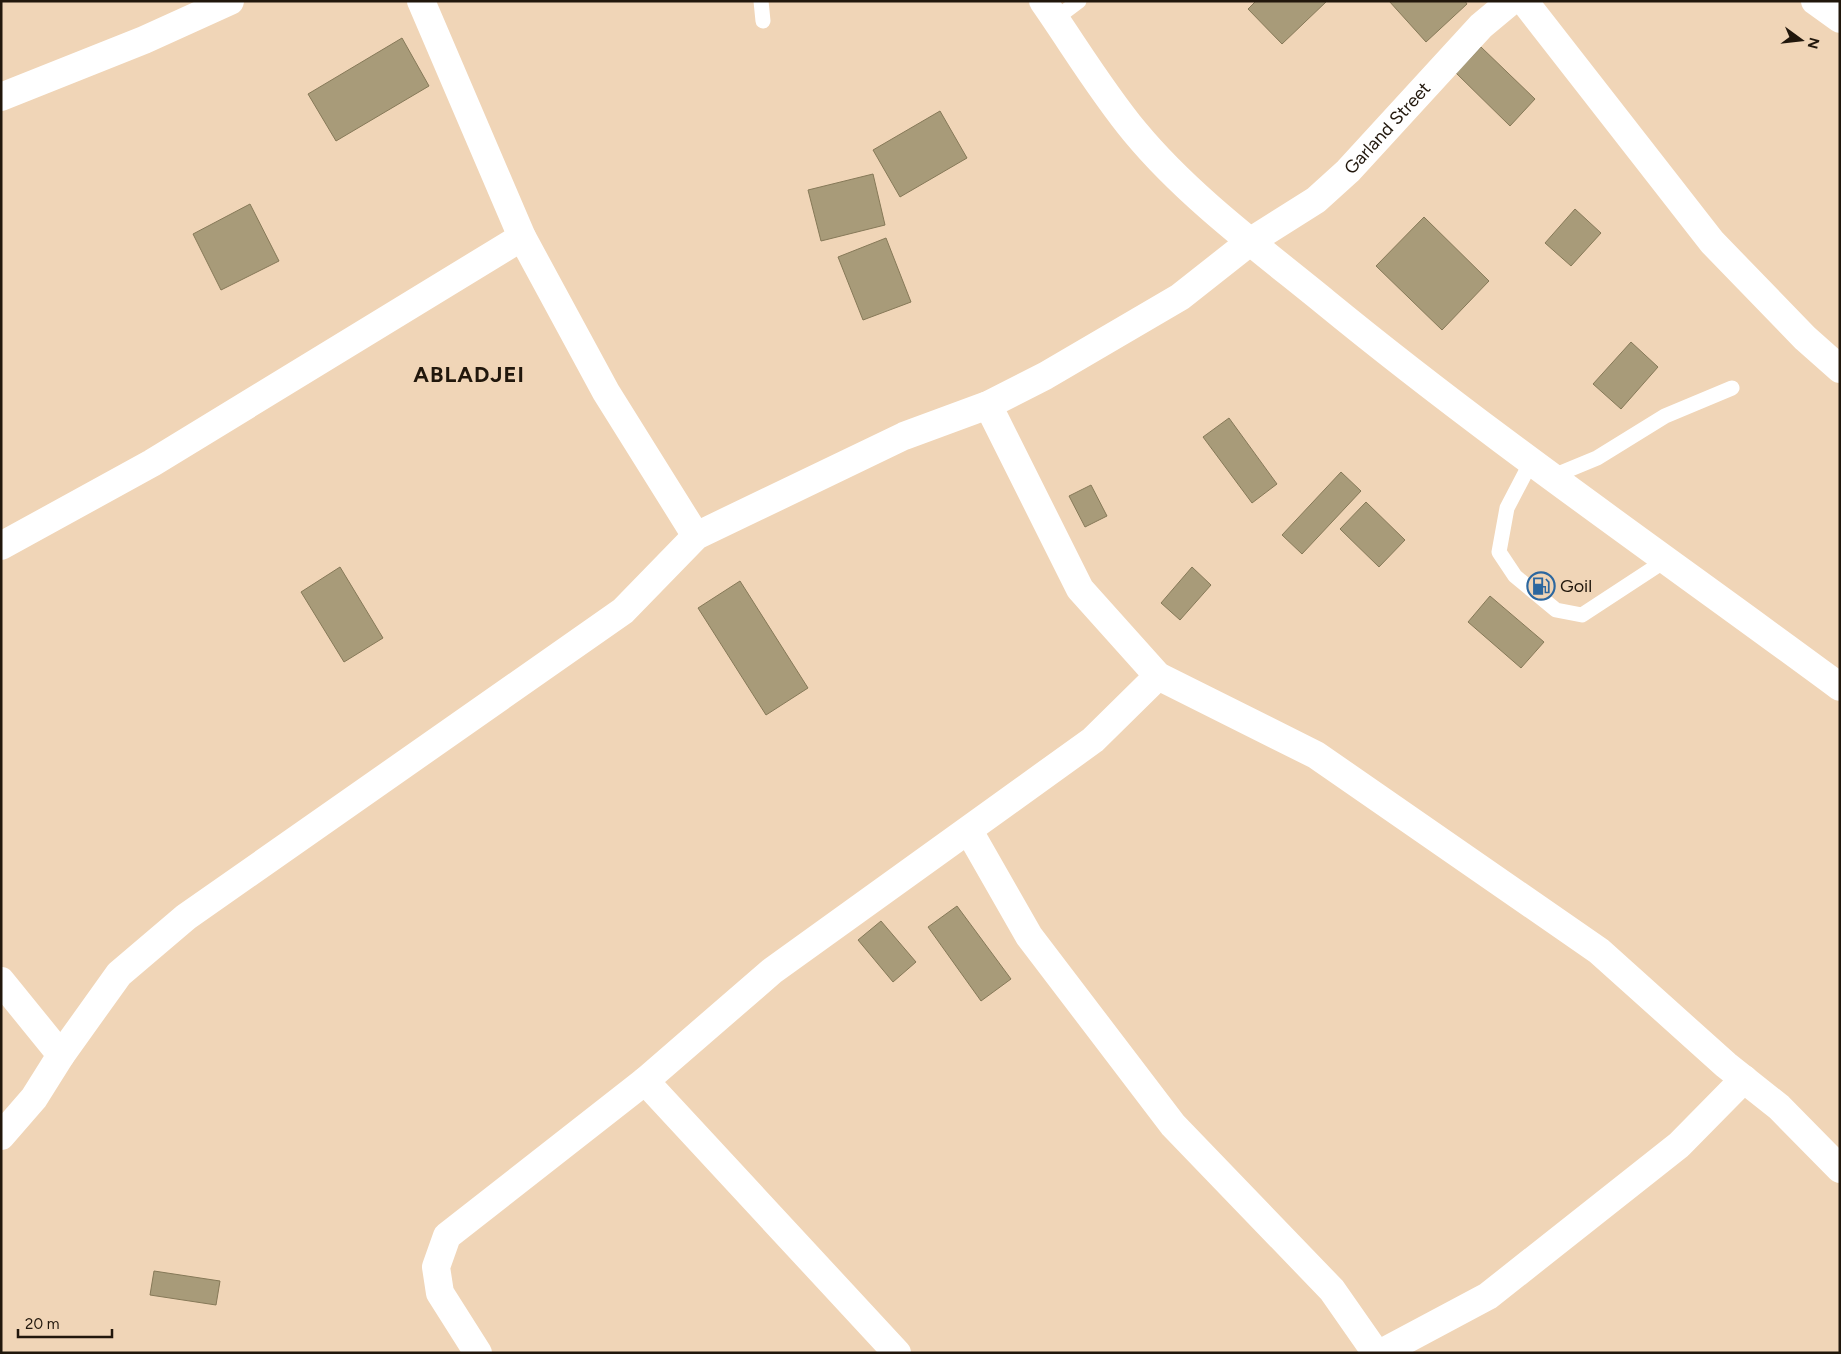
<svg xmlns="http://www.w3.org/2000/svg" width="1841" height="1354" font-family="Figtree,sans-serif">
  <rect width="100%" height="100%" fill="#f0d5b7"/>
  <path fill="#a89b79" stroke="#867958" d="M1256 1H1327L1282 44 1248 9Z
    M1389 1H1465L1467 4 1426 42Z
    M402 38 429 86 336 141 308 94Z
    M1481 47 1535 99 1510 126 1456 73Z
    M940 111 967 158 900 197 873 150Z
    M873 174 885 225 821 241 808 190Z
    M250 204 279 261 221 290 193 234Z
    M1575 209 1601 233 1571 266 1545 243Z
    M1424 217 1489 281 1442 330 1376 266Z
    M886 238 911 302 863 320 838 257Z
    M1631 342 1658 367 1621 409 1593 384Z
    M1229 418 1277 484 1252 503 1203 437Z
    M1341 472 1361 491 1302 554 1282 535Z
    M1091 485 1107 516 1085 527 1069 496Z
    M1366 502 1405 540 1379 567 1340 529Z
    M340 567 383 638 344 662 301 592Z
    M1192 567 1211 585 1180 620 1161 603Z
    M740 581 808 688 766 715 698 608Z
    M1490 596 1544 642 1521 668 1468 622Z
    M957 906 1011 979 981 1001 928 927Z
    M881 921 916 962 893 982 858 940Z
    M154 1271 220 1281 216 1305 150 1295Z"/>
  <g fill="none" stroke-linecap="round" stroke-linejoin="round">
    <path stroke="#fff" stroke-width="15" d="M761 1 763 21
      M1055 19 1079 1
      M1531 462 1507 508 1499 552 1515 576 1556 610 1582 615 1666 560
      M1551 477 1597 458 1665 416 1732 388"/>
    <g stroke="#fff" stroke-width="28">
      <path d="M421 1 522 237 606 392 696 536"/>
      <path d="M1524 1 1712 242 1805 338 1840 369"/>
      <path d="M1815 1 1840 19"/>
      <path d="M1 97 144 40 230 1"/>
      <path d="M988 405 1080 589 1158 676 1316 755 1599 951 1726 1065 1779 1107 1840 1169"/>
      <path d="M1 546 152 463 522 237"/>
      <path d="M969 831 1029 936 1173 1125 1332 1290 1376 1353"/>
      <path d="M1 981 61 1055 34 1098 1 1136"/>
      <path id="s1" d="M61 1055 119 974 186 917 623 611 696 536 904 436 988 405 1045 376 1180 297 1251 241 1316 200 1348 171 1481 26 1511 1"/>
      <path d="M645 1081 897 1353"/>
      <path d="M478 1353 440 1293 436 1267 447 1236 645 1081 772 971 1093 740 1158 676"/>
      <path d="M1381 1353 1488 1296 1679 1145 1744 1079"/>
    </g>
    <path stroke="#fff" stroke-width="28" d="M1043 1C1073 44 1101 91 1135 132 1188 196 1260 249 1325 302 1491 438 1667 559 1840 687"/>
  </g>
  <defs>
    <g id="fuel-ring" transform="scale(1.4375)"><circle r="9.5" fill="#f0d5b7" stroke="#2c679f" stroke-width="1.5"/><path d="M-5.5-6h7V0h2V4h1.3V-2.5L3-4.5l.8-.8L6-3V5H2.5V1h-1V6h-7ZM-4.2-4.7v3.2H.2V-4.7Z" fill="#2c679f"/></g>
  </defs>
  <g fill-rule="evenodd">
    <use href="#fuel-ring" x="1541" y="586"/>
  </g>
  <g text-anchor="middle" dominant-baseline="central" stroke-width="4" stroke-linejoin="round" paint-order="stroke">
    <g font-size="18" fill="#21170c" stroke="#f0d5b7">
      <text stroke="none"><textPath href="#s1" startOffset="1635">Garland Street</textPath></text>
    </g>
    <g font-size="18" fill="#21170c" stroke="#f0d5b7" text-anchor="start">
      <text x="1560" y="586">Goil</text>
    </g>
    <g font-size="22" font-weight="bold" letter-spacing="1" fill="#21170c" stroke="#f0d5b7">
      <text x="469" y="374">ABLADJEI</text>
    </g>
  </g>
  <rect width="1841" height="1354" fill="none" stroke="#21170c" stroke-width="5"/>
  <g transform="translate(1801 40) rotate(105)" stroke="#f0d5b7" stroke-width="4" paint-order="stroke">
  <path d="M0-4L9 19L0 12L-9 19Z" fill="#21170c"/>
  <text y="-8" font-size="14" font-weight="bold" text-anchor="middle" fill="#21170c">N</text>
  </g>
  <path d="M18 1329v8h94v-8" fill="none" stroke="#21170c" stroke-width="2.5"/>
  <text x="25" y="1329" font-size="15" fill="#21170c" stroke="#f0d5b7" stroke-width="4" paint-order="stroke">20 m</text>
</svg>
